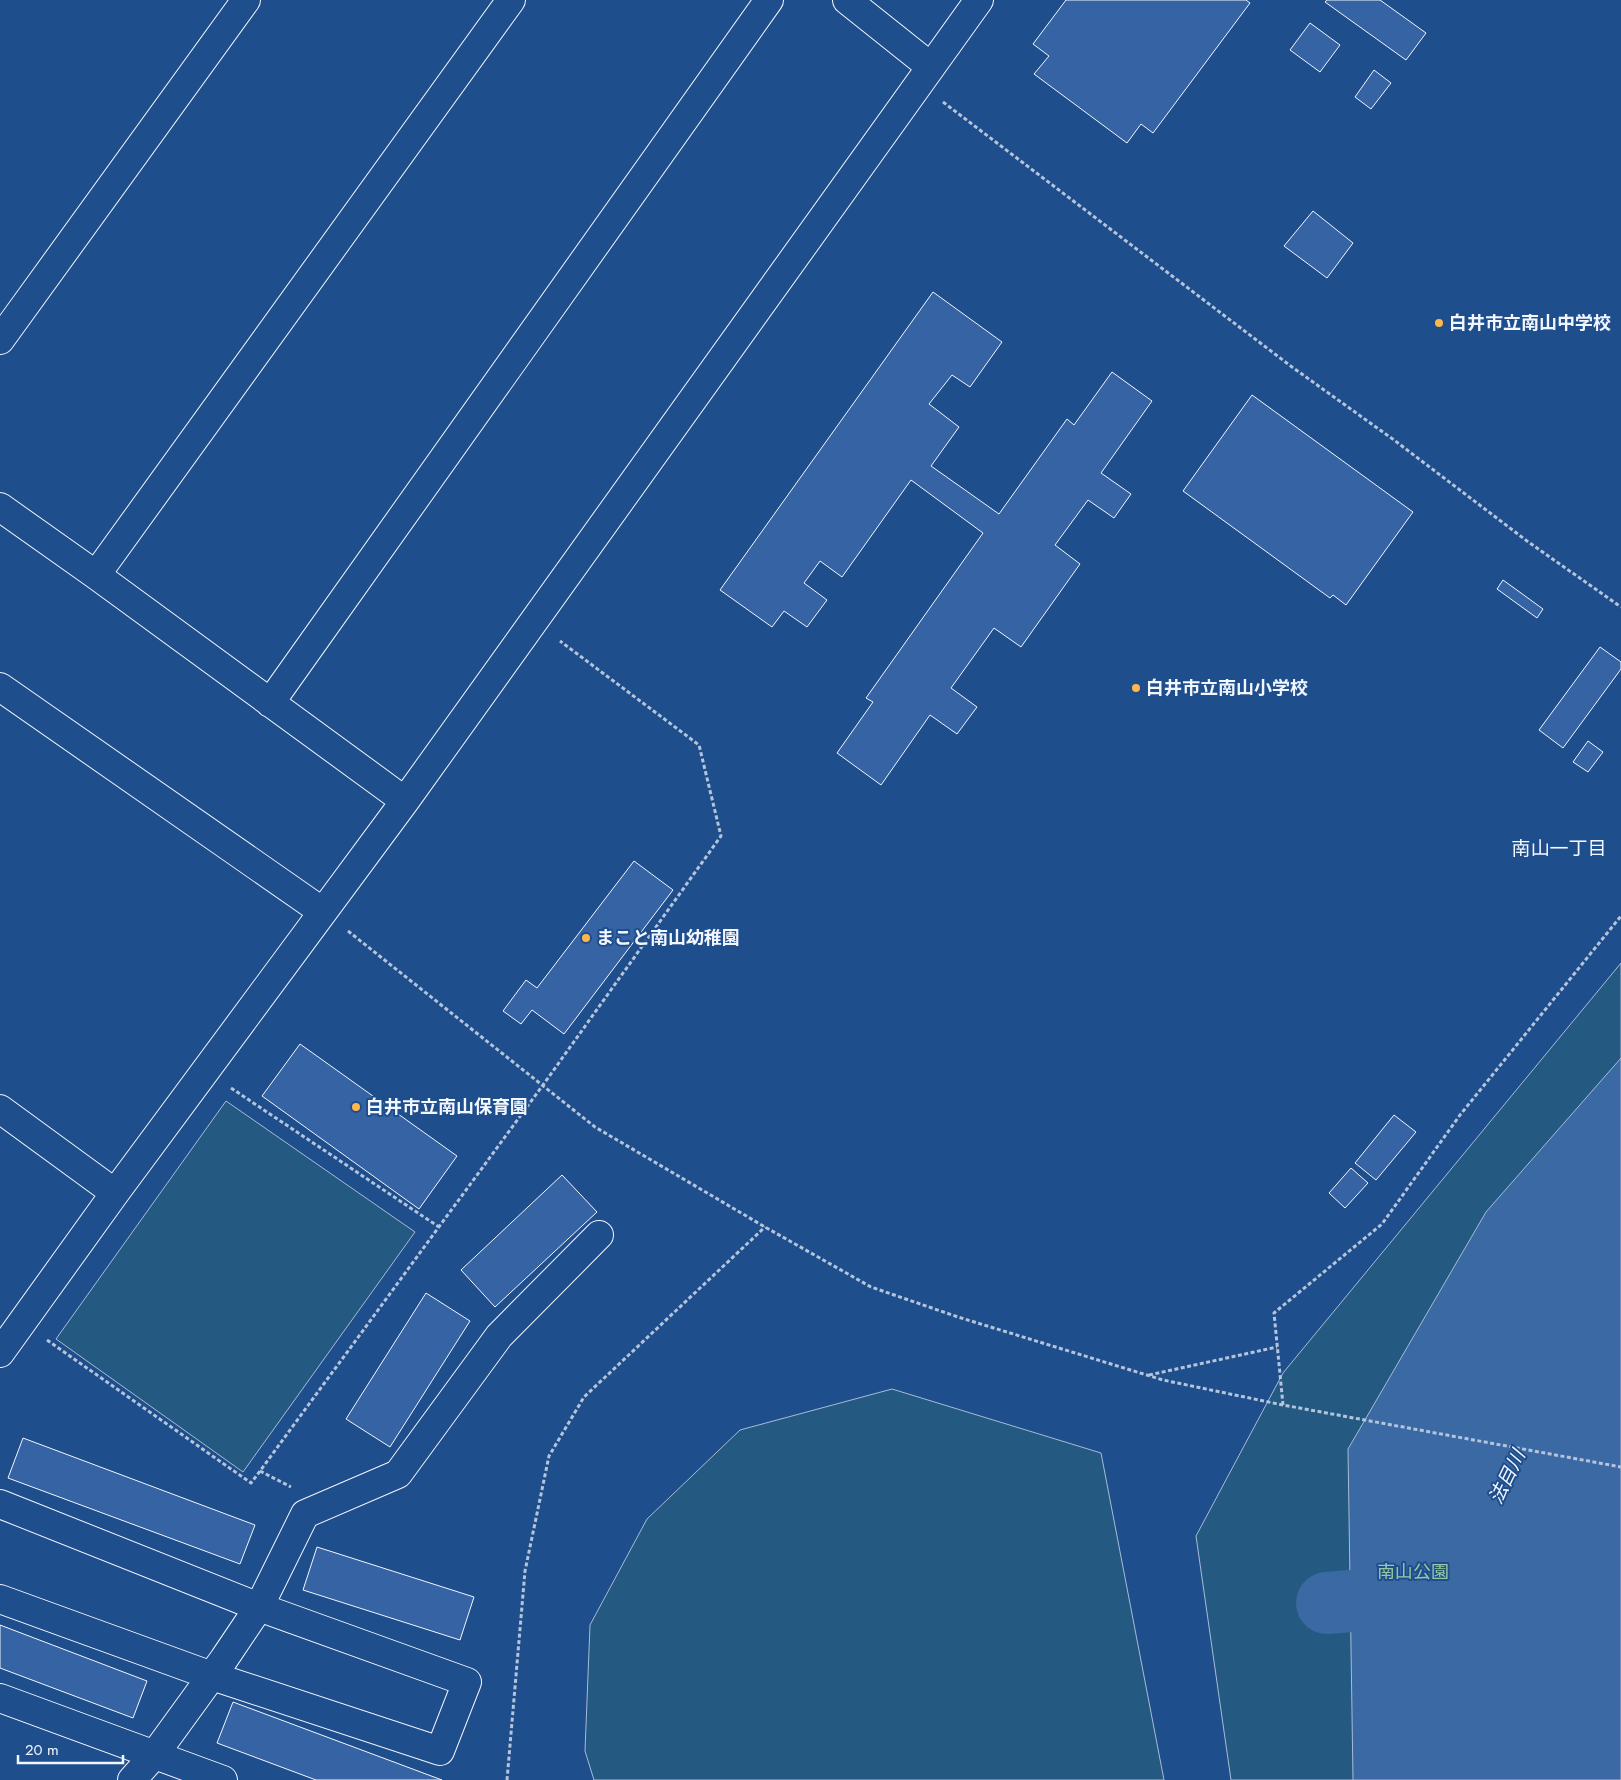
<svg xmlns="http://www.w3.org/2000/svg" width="1621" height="1780" font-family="Jost,'Noto Sans JP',sans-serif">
  <rect width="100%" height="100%" fill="#1f4e8c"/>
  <path fill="#245a82" stroke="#a8bbd7" d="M1621 963V1780H1231L1196 1536 1283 1373Z
    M226 1101 415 1232 243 1472 56 1339Z
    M892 1389 1101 1453 1164 1780H594L585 1751 590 1625 647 1519 740 1430Z"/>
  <path fill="#3b69a3" stroke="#a8bbd7" d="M1621 1058V1780H1353L1348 1449 1486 1212Z"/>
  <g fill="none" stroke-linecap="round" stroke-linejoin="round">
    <path stroke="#3b69a3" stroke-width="62" d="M1327 1603 1351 1601 1437 1606"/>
  </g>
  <path fill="#3563a3" stroke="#f2f6ff" d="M1066 0H1246L1250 3 1153 133 1141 124 1127 143 1034 74 1049 56 1033 44Z
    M1327 0H1380L1426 33 1406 60 1325 2Z
    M1310 23 1340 45 1320 72 1290 50Z
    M1374 70 1391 83 1371 109 1355 97Z
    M1313 211 1353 243 1327 278 1284 246Z
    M933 292 1002 342 970 387 952 375 929 404 959 427 931 466 999 514 1067 419 1074 425 1112 372 1152 401 1101 473 1131 494 1114 518 1088 500 1055 545 1080 564 1021 647 994 628 951 688 977 707 957 734 930 715 881 785 837 753 873 702 866 698 983 533 911 480 842 577 820 561 804 583 827 600 807 627 784 611 772 627 720 590Z
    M1252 395 1413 512 1346 605 1333 595 1330 598 1183 491Z
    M1503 580 1543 609 1537 618 1497 589Z
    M1600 647 1621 662V669L1563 748 1539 730Z
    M1588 741 1603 752 1588 772 1573 762Z
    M634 861 673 890 564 1034 532 1010 521 1024 503 1011 526 980 537 988Z
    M300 1044 457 1156 419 1209 262 1096Z
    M1394 1115 1416 1132 1376 1180 1355 1163Z
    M1351 1168 1368 1183 1345 1208 1329 1193Z
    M562 1175 597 1212 495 1307 461 1270Z
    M426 1293 470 1321 390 1447 346 1419Z
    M23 1438 255 1525 240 1564 8 1478Z
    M317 1547 474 1597 460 1640 303 1590Z
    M0 1625 147 1681 133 1718 0 1668Z
    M233 1702 442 1780H316L217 1743Z"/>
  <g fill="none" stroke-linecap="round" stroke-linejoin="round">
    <g stroke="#f2f6ff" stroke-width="30">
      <path id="minor" d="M847 0 931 67
        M0 340 246 0
        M0 507 96 575 405 801
        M96 575 511 0
        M0 687 323 912
        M270 703 769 0
        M0 1109 115 1193
        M0 1353 115 1193 405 801 979 0
        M0 1504 259 1607 467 1682 440 1751 212 1676 0 1599
        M0 1698 223 1780
        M132 1780 155 1754 224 1659 259 1607 305 1514 398 1474 499 1336 599 1235"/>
    </g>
    <path stroke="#b3c4dc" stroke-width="3" stroke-dasharray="4 2.5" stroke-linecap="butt" d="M943 102 1292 367 1394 440 1527 541 1621 607
      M348 931 595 1127 765 1227 871 1287 958 1317 1163 1380 1283 1405 1621 1467
      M231 1088 439 1227
      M47 1340 251 1483 260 1471 543 1085 721 836 699 745 560 641
      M1149 1375 1277 1347
      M1283 1405 1274 1313 1382 1224 1460 1115 1621 916
      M260 1471 291 1487
      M507 1780 525 1571 549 1456 584 1397 765 1227"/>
    <use href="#minor" stroke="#1f4e8c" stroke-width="28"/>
  </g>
  <g fill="#ffb74d" stroke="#1f4e8c" stroke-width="2">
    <circle cx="1439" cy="323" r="5"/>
    <circle cx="1136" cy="688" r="5"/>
    <circle cx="586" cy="938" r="5"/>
    <circle cx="356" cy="1107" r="5"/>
  </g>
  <g text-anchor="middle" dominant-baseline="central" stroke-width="4" stroke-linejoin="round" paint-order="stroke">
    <g font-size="18" font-weight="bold" fill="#f2f6ff" stroke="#1f4e8c" text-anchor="start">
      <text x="1449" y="323">白井市立南山中学校</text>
      <text x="1146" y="688">白井市立南山小学校</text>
      <text x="596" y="938">まこと南山幼稚園</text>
      <text x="366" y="1107">白井市立南山保育園</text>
    </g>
    <g font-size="18" fill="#97c8a6" stroke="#1f4e8c">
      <text x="1413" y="1572">南山公園</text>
    </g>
    <g font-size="19" fill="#f2f6ff" stroke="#1f4e8c">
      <text x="1559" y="848">南山一丁目</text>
    </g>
    <g font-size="19" font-style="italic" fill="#f2f6ff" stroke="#1f4e8c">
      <text transform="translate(1507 1477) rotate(-64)">法目川</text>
    </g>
  </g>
  <path d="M18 1755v8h105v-8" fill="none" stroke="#f2f6ff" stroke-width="2.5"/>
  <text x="25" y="1755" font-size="15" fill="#f2f6ff" stroke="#1f4e8c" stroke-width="4" paint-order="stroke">20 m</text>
</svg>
